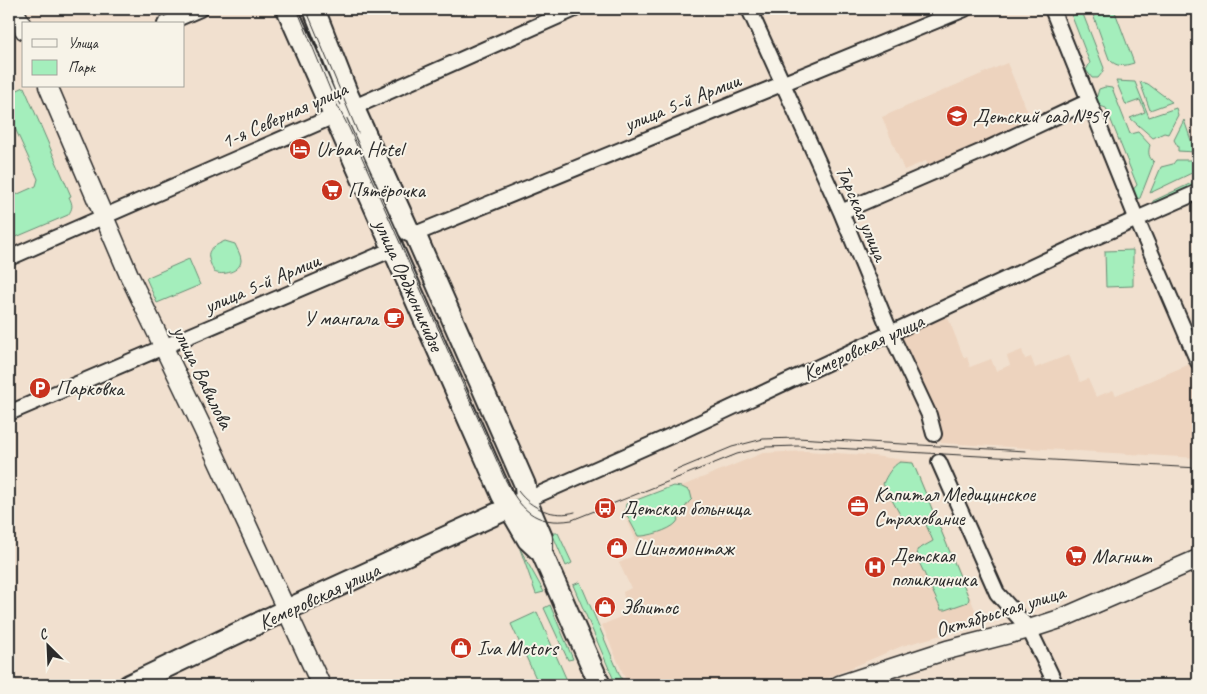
<svg xmlns="http://www.w3.org/2000/svg" width="1207" height="694" font-family="Caveat,sans-serif">
  <rect width="100%" height="100%" fill="#f1e0cf"/>
  <filter id="ink" filterUnits="userSpaceOnUse"><feTurbulence type="fractalNoise" baseFrequency=".02" numOctaves="2"/><feDisplacementMap in="SourceGraphic" scale="10" xChannelSelector="R" yChannelSelector="G"/><feConvolveMatrix kernelMatrix="1 2 1 2 8 2 1 2 1" color-interpolation-filters="sRGB"/></filter>
  <g filter="url(#ink)">
    <path fill="#edd3be" d="M1007 63 1032 122 930 169 926 161 904 170 882 117Z
      M947 315 964 358 967 357 970 367 991 359 996 371 1010 365 1007 356 1022 350 1025 359 1031 357 1035 368 1069 355 1080 382 1088 379 1096 397 1113 390 1116 395 1190 364 1198 383V458L941 443 928 407 895 339Z
      M806 451 866 455 913 461 981 624 902 646 811 685H628L602 625 625 615 626 610 623 592 631 588 619 563 641 552 623 510 763 453Z"/>
    <path fill="#a4eebc" stroke="#688c74" d="M1069 9H1081L1104 68 1102 73 1098 78H1092L1086 70 1090 63Z
      M1091 9H1114L1134 63C1124 66 1117 68 1109 59Z
      M1116 81 1135 82 1149 117 1176 108 1178 115 1168 134 1164 133 1153 138 1130 118 1145 112 1140 100 1126 105Z
      M1140 82 1148 84 1172 102 1150 110Z
      M24 87 71 196 69 197C73 205 73 208 68 215L9 240V198L36 186 38 179 9 115V94Z
      M1105 87 1112 88 1130 134 1138 132 1150 145C1148 152 1148 157 1154 162L1140 198 1134 201 1131 192 1137 185 1106 108 1100 106 1096 99 1099 89Z
      M1184 120 1195 152 1178 151V147L1174 140Z
      M1176 160H1198V170L1150 193 1161 167 1173 164Z
      M1198 180V187L1152 210 1153 201Z
      M225 241 235 244C237 249 241 255 241 260 241 272 222 276 214 272 206 253 205 250 225 241Z
      M1133 250V286L1106 287 1105 251Z
      M189 259 200 285 157 303 146 278Z
      M900 462 913 463 969 598 968 602 945 610H941L939 605 918 560 917 550 933 541 924 520C915 521 910 525 902 518L883 484C886 476 893 465 900 462Z
      M673 486 682 487 690 491 692 499C684 506 682 515 676 523 670 530 647 537 638 536L625 512 626 504Z
      M552 533H558L572 563 566 566Z
      M520 549 544 592 536 594Z
      M580 582 624 685H616L573 585Z
      M550 605 573 659 568 660 544 608Z
      M537 612 569 685H539L511 624Z"/>
    <g fill="none" stroke-linecap="round" stroke-linejoin="round">
      <g stroke="#2b2b2b" stroke-width="18">
        <path id="minor" d="M749 9 841 212 891 334 929 415 934 434
          M1052 9 1137 220 1198 362
          M165 24 200 9
          M841 212 987 149 1089 101
          M415 234 965 9
          M9 258 325 120 575 9
          M9 413 393 249
          M939 462 997 593 1029 629 1056 685
          M526 500 684 430 1087 241 1198 192"/>
      </g>
      <g stroke="#2b2b2b" stroke-width="21">
        <path id="tertiary" d="M14 9 24 30
          M48 86 129 275 202 427 321 685
          M839 685 947 650 1029 629 1060 619 1198 559"/>
      </g>
      <g stroke="#2b2b2b" stroke-width="24">
        <path id="secondary" d="M287 9 502 495 528 540 542 553
          M314 9 347 93 409 231 415 234 525 485 526 500 542 538V553L600 685
          M129 685 286 610 520 503"/>
      </g>
      <use href="#minor" stroke="#f7f3e8" stroke-width="14"/>
      <use href="#tertiary" stroke="#f7f3e8" stroke-width="18"/>
      <use href="#secondary" stroke="#f7f3e8" stroke-width="20"/>
      <path stroke="#2b2b2b" stroke-width="1" d="M297 9 334 99 349 128 504 477C520 509 534 526 572 520L737 454 766 447 798 446 1198 468
        M306 9 358 133
        M672 472 732 447 763 439 797 438 1026 451
        M518 491C531 509 554 518 575 512"/>
    </g>
  </g>
  <defs>
    <g id="school-disc" transform="scale(1.125)"><circle r="9.5" fill="#c8321e" stroke="#f7f3e8"/><path d="M0-5L7-2L0 1L-7-2ZM-4 1L0 2.5L4 1V4Q0 6-4 4Z" fill="#fff"/></g>
    <g id="hotel-disc" transform="scale(1.125)"><circle r="9.5" fill="#c8321e" stroke="#f7f3e8"/><path d="M-6-4.5h1.5V1H6V5H4.5V3h-9V5H-6ZM-4 0a1.8 1.8 0 1 1 3.6 0ZM.5 0V-2.5h3Q6-2.5 6 0Z" fill="#fff"/></g>
    <g id="supermarket-disc" transform="scale(1.125)"><circle r="9.5" fill="#c8321e" stroke="#f7f3e8"/><path d="M-6-5.5h2.5l.6 2H6L4.5 2H-2.5L-4.4-4H-6ZM-1.5 3.2a1.3 1.3 0 1 0 .1 0ZM3 3.2a1.3 1.3 0 1 0 .1 0Z" fill="#fff"/></g>
    <g id="cafe-disc" transform="scale(1.125)"><circle r="9.5" fill="#c8321e" stroke="#f7f3e8"/><path d="M-5.5-4.5H6V0H3Q3 3.5 0 3.5H-2.5Q-5.5 3.5-5.5 0ZM3-3.2v2h1.7v-2ZM-6 4.5H4V6H-6Z" fill="#fff"/></g>
    <g id="parking-disc" transform="scale(1.125)"><circle r="9.5" fill="#c8321e" stroke="#f7f3e8"/><path d="M-3.5-5.5H1a3.5 3.5 0 0 1 0 7H-1V5.5H-3.5ZM-1-3.4V-.6H.8a1.4 1.4 0 0 0 0-2.8Z" fill="#fff"/></g>
    <g id="office-disc" transform="scale(1.125)"><circle r="9.5" fill="#c8321e" stroke="#f7f3e8"/><path d="M-6-3h4V-5.5h4V-3h4V5H-6ZM-1-4.5V-3h2v-1.5ZM-6 0V1H6V0Z" fill="#fff"/></g>
    <g id="bus-disc" transform="scale(1.125)"><circle r="9.5" fill="#c8321e" stroke="#f7f3e8"/><path d="M-5-6H5V4H4V6H2V4H-2V6H-4V4H-5ZM-3.5-4V0h7V-4ZM-3.5 1.2v1.5H-2V1.2ZM2 1.2v1.5H3.5V1.2Z" fill="#fff"/></g>
    <g id="shop-disc" transform="scale(1.125)"><circle r="9.5" fill="#c8321e" stroke="#f7f3e8"/><path d="M-5-2.5h2.3a2.7 3.5 0 0 1 5.4 0H5L5.5 6h-11ZM-1.5-2.5h3a1.5 2.3 0 0 0-3 0Z" fill="#fff"/></g>
    <g id="hospital-disc" transform="scale(1.125)"><circle r="9.5" fill="#c8321e" stroke="#f7f3e8"/><path d="M-5-5h3v3.5h4V-5h3V5h-3V1.5h-4V5h-3Z" fill="#fff"/></g>
  </defs>
  <g fill-rule="evenodd">
    <use href="#school-disc" x="957" y="116"/>
    <use href="#hotel-disc" x="300" y="149"/>
    <use href="#supermarket-disc" x="332" y="190"/>
    <use href="#cafe-disc" x="394" y="318"/>
    <use href="#parking-disc" x="40" y="388"/>
    <use href="#office-disc" x="858" y="506"/>
    <use href="#bus-disc" x="605" y="508"/>
    <use href="#shop-disc" x="617" y="548"/>
    <use href="#supermarket-disc" x="1076" y="556"/>
    <use href="#hospital-disc" x="875" y="567"/>
    <use href="#shop-disc" x="605" y="607"/>
    <use href="#shop-disc" x="461" y="648"/>
  </g>
  <g text-anchor="middle" dominant-baseline="central" stroke-width="4" stroke-linejoin="round" paint-order="stroke">
    <g font-size="21" fill="#2b2b2b" stroke="#f7f3e8">
      <text transform="translate(682 102) rotate(-22)">улица 5-й Армии</text>
      <text transform="translate(284 115) rotate(-24)">1-я Северная улица</text>
      <text transform="translate(862 213) rotate(67)">Тарская улица</text>
      <text transform="translate(262 283) rotate(-23)">улица 5-й Армии</text>
      <text transform="translate(409 285) rotate(66)">улица Орджоникидзе</text>
      <text transform="translate(863 347) rotate(-25)">Кемеровская улица</text>
      <text transform="translate(203 377) rotate(64)">улица Вавилова</text>
      <text transform="translate(319 596) rotate(-25)">Кемеровская улица</text>
      <text transform="translate(1000 611) rotate(-17)">Октябрьская улица</text>
    </g>
    <g font-size="21" fill="#2b2b2b" stroke="#f7f3e8" text-anchor="start">
      <text x="973" y="116">Детский сад №59</text>
      <text x="316" y="149">Urban Hotel</text>
      <text x="348" y="190">Пятёрочка</text>
      <text x="378" y="318" text-anchor="end">У мангала</text>
      <text x="56" y="388">Парковка</text>
      <text x="874" y="494">Капитал Медицинское<tspan x="874" dy="24">Страхование</tspan></text>
      <text x="621" y="508">Детская больница</text>
      <text x="633" y="548">Шиномонтаж</text>
      <text x="891" y="555">Детская<tspan x="891" dy="24">поликлиника</tspan></text>
      <text x="1092" y="556">Магнит</text>
      <text x="621" y="607">Эвлитос</text>
      <text x="477" y="648">Iva Motors</text>
    </g>
  </g>
  <rect width="1207" height="694" fill="none" stroke="#f7f3e8" stroke-width="30"/>
  <rect x="15" y="15" width="1177" height="664" fill="none" stroke="#2b2b2b" stroke-width="2" filter="url(#ink)"/>
  <rect x="22" y="22" width="162" height="65" fill="#f7f3e8" stroke="#a5a39c"/>
  <rect x="32" y="39" width="25" height="8" fill="#f7f3e8" stroke="#a5a39c"/>
  <text x="68" y="48" font-size="15" fill="#2b2b2b">Улица</text>
  <rect x="32" y="60" width="25" height="15" fill="#a4eebc" stroke="#a5a39c"/>
  <text x="68" y="72" font-size="15" fill="#2b2b2b">Парк</text>
  <g transform="translate(48 646) rotate(336)" stroke="#f7f3e8" stroke-width="4" paint-order="stroke">
  <path d="M0-4L9 19L0 12L-9 19Z" fill="#2b2b2b"/>
  <text y="-8" font-size="14" font-weight="bold" text-anchor="middle" fill="#2b2b2b">С</text>
  </g>
</svg>
